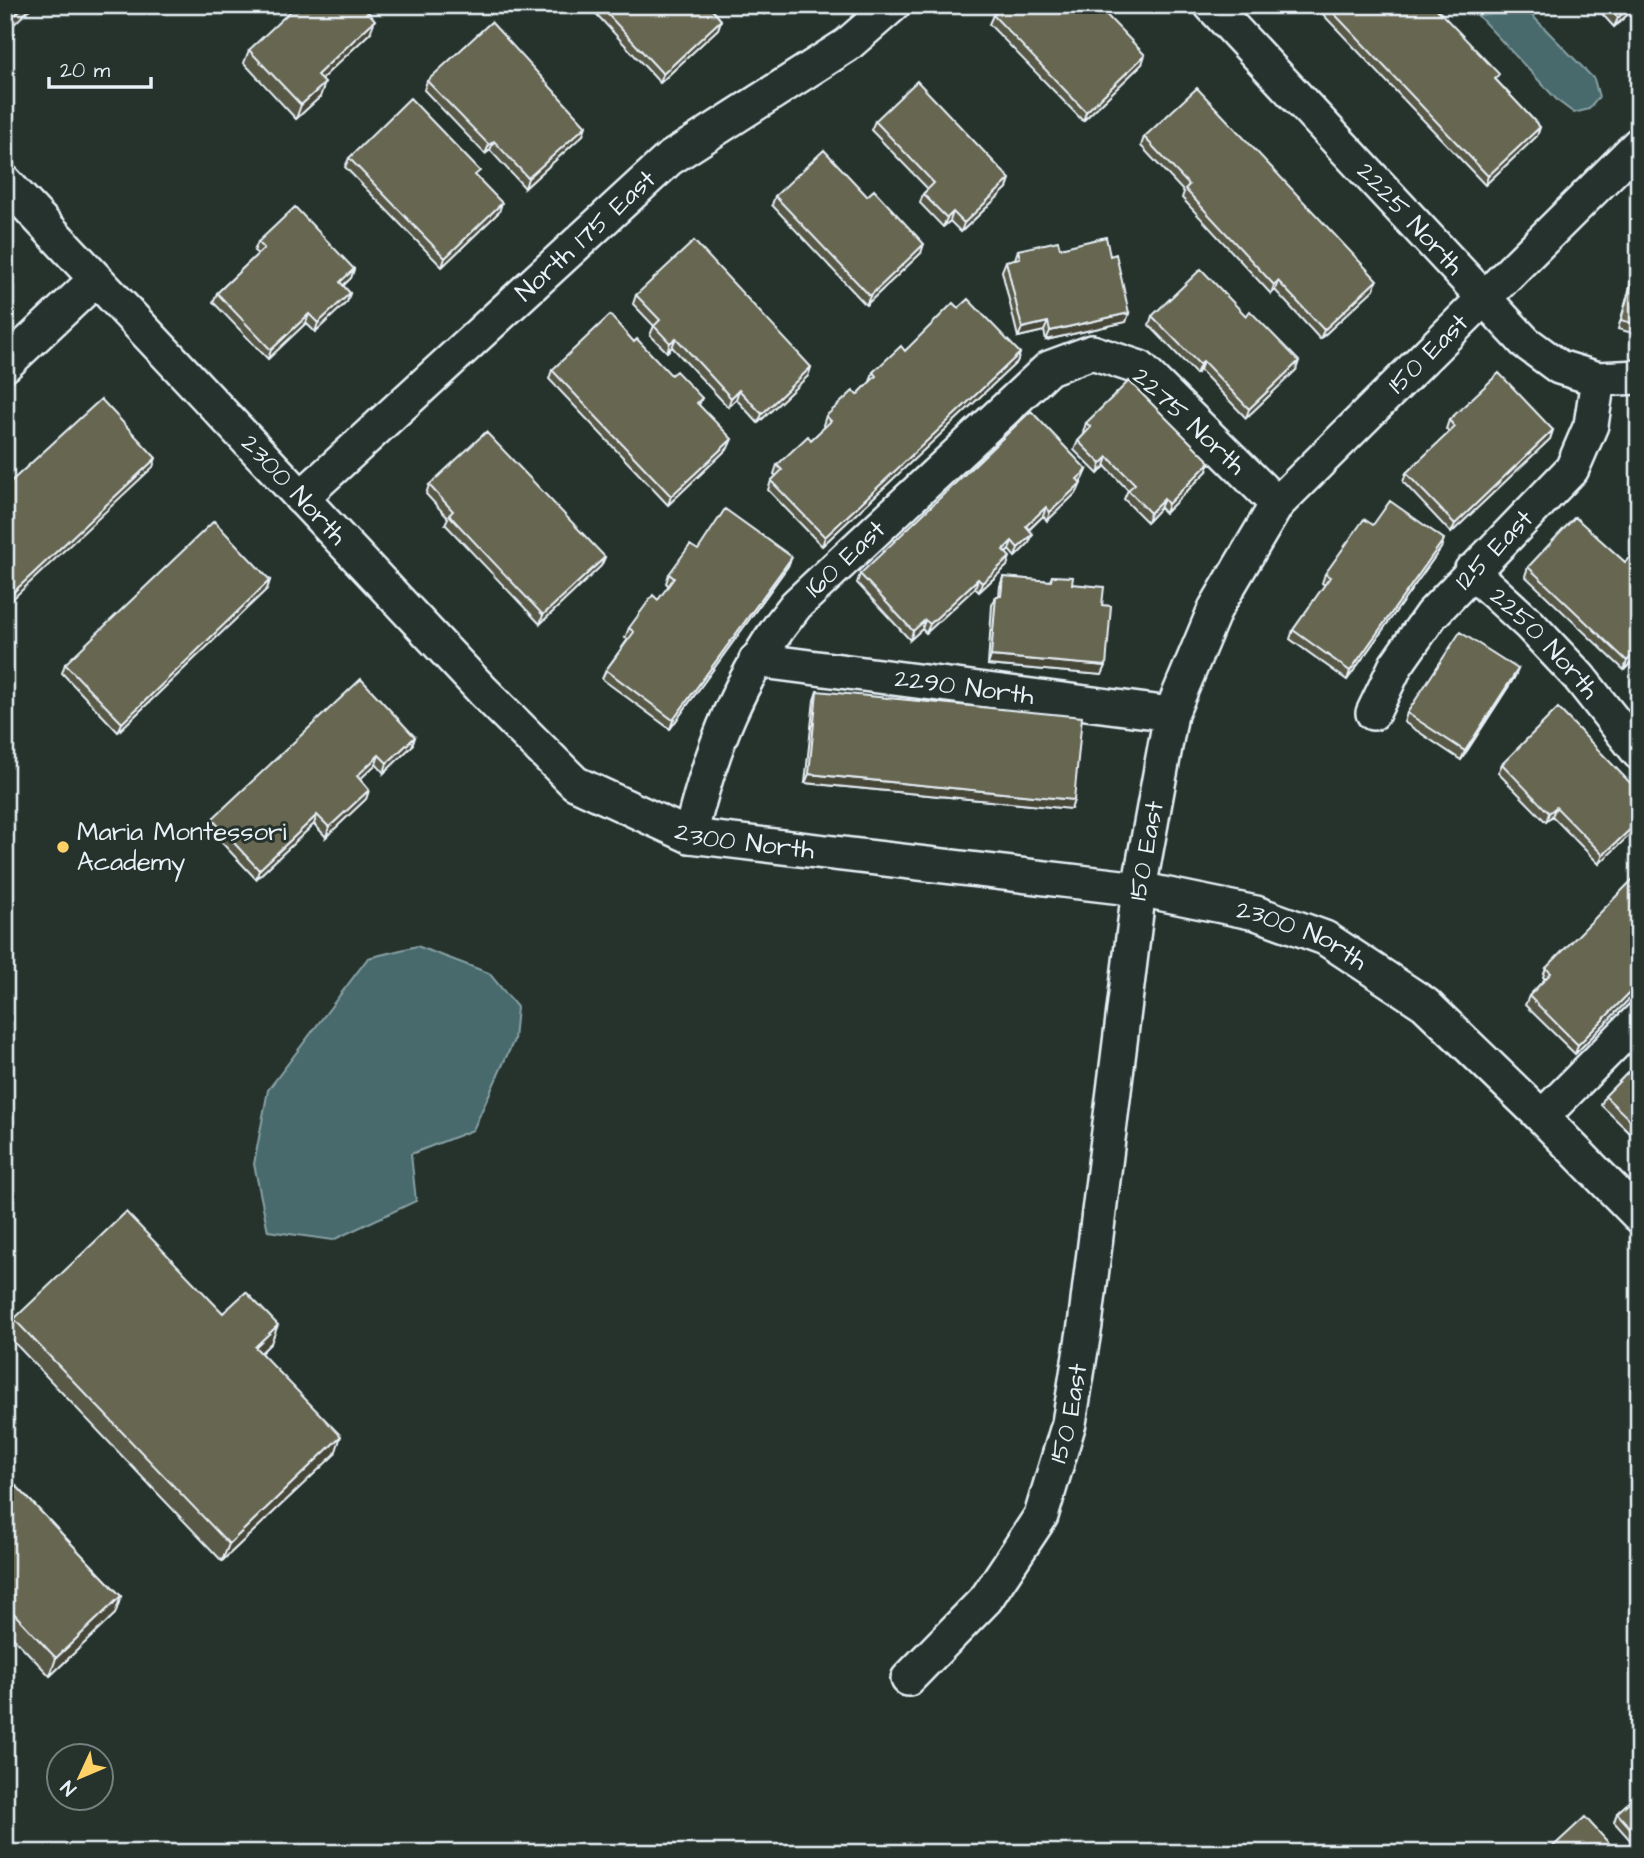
<svg xmlns="http://www.w3.org/2000/svg" width="1644" height="1858" font-family="'Architects Daughter',sans-serif">
  <rect width="100%" height="100%" fill="#26332d"/>
  <filter id="ink" filterUnits="userSpaceOnUse"><feTurbulence type="fractalNoise" baseFrequency=".0143" numOctaves="2"/><feDisplacementMap in="SourceGraphic" scale="14" xChannelSelector="R" yChannelSelector="G"/><feConvolveMatrix kernelMatrix="1 2 1 2 8 2 1 2 1" color-interpolation-filters="sRGB"/></filter>
  <g filter="url(#ink)">
    <path fill="#486b6d" stroke="#88a1a5" stroke-width="2" d="M1468 5H1522L1594 79 1599 97 1589 109 1574 113 1558 101Z
      M417 946 489 973 517 1007 514 1040 473 1130 411 1154 416 1201 333 1240 268 1231 254 1164 268 1090 368 958Z"/>
    <g fill="none" stroke-linecap="round" stroke-linejoin="round">
      <g stroke="#e8f1f8" stroke-width="38">
        <g id="street">
          <path id="s1" d="M1211 5 1525 342 1559 367 1598 379 1639 377"/>
          <path id="s2" d="M5 182 483 691 575 783 690 836 1139 889 1256 913 1325 938 1425 1004 1542 1117 1639 1216"/>
          <path d="M5 365 95 280"/>
          <path id="s3" d="M301 498 669 159 847 45 893 5"/>
          <path id="s4" d="M1471 571 1529 624 1579 677 1639 753"/>
          <path id="s5" d="M756 660 1171 714"/>
          <path id="s6" d="M1373 713 1396 665 1431 615 1572 469 1591 425 1598 379"/>
          <path id="s7" d="M690 836C711 749 739 675 796 605L1049 368 1092 352 1140 368 1277 504"/>
          <path d="M1542 1117 1639 1019"/>
          <path id="s8" d="M908 1679 986 1599 1041 1516 1069 1423 1085 1325 1139 889 1171 714 1215 609 1277 504 1639 144"/>
        </g>
      </g>
      <use href="#street" stroke="#26332d" stroke-width="33"/>
    </g>
    <path fill="#585846" stroke="#e8f1f8" stroke-width="2" d="M588 5H708L721 20 718 29 660 83Z
      M756 5H773L764 14Z
      M1314 5H1433L1497 81 1540 127 1537 136 1485 185Z
      M1594 5H1638L1614 27Z
      M993 15 1142 64 1083 121 989 24Z
      M370 33 321 79 320 97 296 119 244 63 249 50Z
      M427 81 583 135 525 188 490 150 485 154 424 90Z
      M875 121 1007 188 961 232 950 221 943 227 920 203 923 194 928 189 871 130Z
      M1144 137 1374 289 1320 339 1275 290 1271 294 1182 198 1184 192 1141 146Z
      M349 158 478 178 499 212 442 267 345 167Z
      M775 196 921 253 866 305 772 205Z
      M258 242 354 269 351 278 343 286 350 293 347 302 315 332 306 323 268 359 213 302 217 293 258 254 254 251Z
      M1060 248 1110 256 1129 313 1126 322 1046 340 1044 331 1018 337 1002 271 1006 261 1015 259 1018 250Z
      M1639 256V335L1618 329Z
      M636 295 811 367 808 376 758 423 736 399 728 407 672 347 667 352 650 335 654 326 633 304Z
      M958 308 1020 353 1017 362 822 546 768 490 771 481 776 476 774 474 777 465 811 440 825 427 823 425 826 416 857 395 870 382 873 372 905 351Z
      M1152 316 1296 370 1246 418 1200 370 1196 374 1149 325Z
      M634 342 671 375 702 398 699 405 728 448 668 505 549 379 552 370Z
      M1449 420 1553 430 1550 439 1451 533 1403 482 1406 473 1449 433 1446 429Z
      M1086 423 1207 471 1165 513 1160 508 1147 522 1124 499 1128 490 1105 466 1098 474 1074 450 1078 441 1085 434 1083 432Z
      M1087 470 1083 479 1080 482 1081 483 1077 492 1047 521 1043 516 1029 530V543L1015 557 1009 550 1006 553 1007 566 979 592 975 588 926 633 922 629 910 640 857 583 860 574Z
      M429 485 605 557 601 566 540 624 445 524 448 518 426 494Z
      M1373 525 1441 548 1347 680 1290 639 1293 630 1325 585 1322 583 1325 574Z
      M698 550 788 566 670 729 602 679 606 670 628 639 625 638 629 628 658 600 669 586 666 583 669 574Z
      M1625 562 1639 563V654L1624 670 1525 576 1528 567Z
      M1052 576 1072 584 1102 605V675L988 665 992 605 996 596H999L1000 586 1003 577 1050 581Z
      M270 580 267 589 118 732 62 673 65 664Z
      M1518 669 1514 678 1461 760 1404 722 1407 713Z
      M1639 669V693L1631 682 1634 673Z
      M817 691 1074 800 1071 809 805 783 814 700Z
      M415 737 412 746 384 773 376 764 360 779 369 790 366 799 326 837 314 824 256 879 208 828 212 819Z
      M1502 764 1639 792 1599 864 1552 816 1546 822 1498 773Z
      M1546 968 1639 989 1575 1054 1525 1005 1529 996 1545 979 1543 977Z
      M1639 1061V1142L1601 1105 1605 1096Z
      M223 1313 271 1343 261 1353 335 1454 222 1561 8 1336 14 1319Z
      M5 1474 121 1596 115 1614 50 1676 5 1629Z
      M1639 1793V1850L1614 1822 1617 1813Z"/>
    <path fill="#474739" stroke="#e8f1f8" stroke-width="2" d="M25 5H34L5 33V25Z
      M767 5H773L764 14Z
      M1631 5H1638L1614 27 1618 18Z
      M375 20 370 33 312 88 317 75Z
      M721 20 718 29 660 83 663 74Z
      M1145 55 1142 64 1083 121 1086 112Z
      M325 83 320 97 296 119 301 105Z
      M586 126 583 135 525 188 528 178Z
      M1540 127 1537 136 1485 185 1488 176Z
      M494 141 490 150 485 154 489 145Z
      M1010 179 1007 188 961 232 964 223Z
      M502 203 499 212 442 267 445 258Z
      M953 212 950 221 943 227 947 218Z
      M924 244 921 253 866 305 870 296Z
      M354 269 351 278 337 291 340 282Z
      M1377 280 1374 289 1320 339 1324 330Z
      M1278 281 1275 290 1271 294 1274 285Z
      M350 293 347 302 315 332 318 323Z
      M1129 313 1126 322 1046 340 1050 331Z
      M309 314 306 323 268 359 271 350Z
      M1048 322 1044 331 1018 337 1022 328Z
      M676 338 672 347 667 352 670 343Z
      M1020 353 1017 362 822 546 825 537Z
      M1203 361 1200 370 1196 374 1200 365Z
      M1299 361 1296 370 1246 418 1249 409Z
      M811 367 808 376 758 423 762 414Z
      M739 390 736 399 728 407 731 398Z
      M1553 430 1550 439 1451 533 1455 524Z
      M732 439 728 448 668 505 671 496Z
      M1108 457 1105 466 1098 474 1101 464Z
      M156 458 153 467 5 606 6 599Z
      M1210 462 1207 471 1165 513 1168 504Z
      M1087 470 1083 479 1074 488 1077 479Z
      M1081 483 1077 492 1047 521 1050 512Z
      M1164 499 1160 508 1147 522 1150 513Z
      M1046 507 1043 516 1023 535 1026 526Z
      M1033 534 1029 543 1015 557 1018 548Z
      M1444 539 1441 548 1347 680 1350 671Z
      M1012 541 1009 550 1000 559 1003 550Z
      M605 557 601 566 540 624 543 615Z
      M792 557 788 566 670 729 673 720Z
      M1010 557 1007 566 979 592 982 583Z
      M978 579 975 588 926 633 930 624Z
      M270 580 267 589 118 732 122 723Z
      M925 620 922 629 910 640 913 631Z
      M1639 648V654L1624 670 1627 661Z
      M991 656 1106 666 1102 675 988 665Z
      M1518 669 1514 678 1461 760 1465 751Z
      M415 737 412 746 384 773 387 763Z
      M379 755 376 764 354 785 357 776Z
      M809 774 1074 800 1071 809 805 783Z
      M369 790 366 799 326 837 329 827Z
      M1556 807 1552 816 1546 822 1549 813Z
      M317 815 314 824 256 879 259 870Z
      M1639 821V826L1599 864 1603 855Z
      M1639 983V989L1575 1054 1578 1045Z
      M278 1325 271 1343 249 1364 255 1347Z
      M341 1436 335 1454 222 1561 229 1544Z
      M121 1596 115 1614 50 1676 56 1658Z"/>
    <path fill="#666651" stroke="#e8f1f8" stroke-width="2" d="M5 5H25L5 25Z
      M297 5H362L375 20 317 75 325 83 301 105 249 50Z
      M599 5H708L721 20 663 74Z
      M1003 5H1097L1145 55 1086 112 993 15Z
      M1326 5H1433L1499 74 1495 79 1540 127 1488 176Z
      M1606 5H1631L1618 18Z
      M491 22 586 126 528 178 494 141 489 145 427 81Z
      M917 81 1010 179 964 223 953 212 947 218 923 194 934 183 875 121Z
      M1197 88 1377 280 1324 330 1278 281 1274 285 1185 189 1189 185 1144 137Z
      M410 98 480 171 475 175 502 203 445 258 349 158Z
      M824 150 867 196 874 190 924 244 870 296 775 196Z
      M295 207 354 269 340 282 350 293 318 323 309 314 271 350 217 293 264 248 258 242Z
      M1106 237 1110 256 1116 254 1129 313 1050 331 1048 322 1022 328 1006 261 1020 258 1018 250 1058 241 1060 248Z
      M694 241 811 367 762 414 739 390 731 398 676 338 670 343 654 326 660 320 636 295Z
      M1639 256V325L1621 320Z
      M1201 269 1246 316 1250 311 1299 361 1249 409 1203 361 1200 365 1152 316Z
      M968 299 1020 353 825 537 771 481 782 470 777 465 808 436 811 440 831 421 826 416 853 391 857 395 876 376 873 372 901 346 905 351 953 303 958 308Z
      M610 315 634 342 637 339 671 375 676 371 702 398 697 403 732 439 671 496 552 370Z
      M1499 373 1553 430 1455 524 1406 473 1455 427 1449 420Z
      M1129 381 1210 462 1168 504 1164 499 1150 513 1128 490 1135 484 1108 457 1101 464 1078 441 1091 427 1086 423Z
      M101 399 156 458 6 599 5 598V487Z
      M1031 411 1087 470 1077 479 1081 483 1050 512 1046 507 1026 526 1033 534 1018 548 1012 541 1003 550 1010 557 982 583 978 579 930 624 925 620 913 631 860 574Z
      M486 432 605 557 543 615 449 515 453 511 429 485Z
      M1390 501 1444 539 1350 671 1293 630 1330 577 1325 574 1364 519 1373 525Z
      M725 509 792 557 673 720 606 670 634 632 629 628 653 595 658 600 674 578 669 574 690 545 698 550Z
      M1575 517 1625 562 1631 556 1639 563V648L1627 661 1528 567Z
      M214 521 270 580 122 723 65 664Z
      M1052 576 1073 577 1072 584 1104 587 1102 605 1111 606 1106 666 991 656 996 596H1001L1003 577 1051 581Z
      M1460 632 1518 669 1465 751 1407 713Z
      M1639 669V679L1634 673Z
      M361 679 415 737 387 763 379 755 357 776 369 790 329 827 317 815 259 870 212 819Z
      M817 691 1082 717 1074 800 809 774Z
      M1558 708 1639 792V821L1603 855 1556 807 1549 813 1502 764Z
      M1638 874 1639 983 1578 1045 1529 996 1551 973 1546 968Z
      M1639 1061V1129L1605 1096Z
      M126 1212 223 1313 246 1292 278 1325 255 1347 341 1436 229 1544 14 1319Z
      M5 1474 121 1596 56 1658 5 1604Z
      M1639 1793V1838L1617 1813Z
      M1585 1817 1618 1853H1546Z"/>
  </g>
  <circle fill="#ffd166" stroke="#26332d" stroke-width="2.5" cx="63" cy="847" r="7"/>
  <g text-anchor="middle" dominant-baseline="central" stroke-width="6" stroke-linejoin="round" paint-order="stroke">
    <g font-size="26" fill="#e8f1f8" stroke="#26332d">
      <text stroke="none"><textPath href="#s1" startOffset="292">2225 North</textPath></text>
      <text stroke="none"><textPath href="#s3" startOffset="387">North 175 East</textPath></text>
      <text stroke="none"><textPath href="#s8" startOffset="1474">150 East</textPath></text>
      <text transform="translate(1189 421) rotate(43)">2275 North</text>
      <text stroke="none"><textPath href="#s2" startOffset="422">2300 North</textPath></text>
      <text stroke="none"><textPath href="#s6" startOffset="205">125 East</textPath></text>
      <text stroke="none"><textPath href="#s7" startOffset="324">160 East</textPath></text>
      <text stroke="none"><textPath href="#s4" startOffset="103">2250 North</textPath></text>
      <text stroke="none"><textPath href="#s5" startOffset="210">2290 North</textPath></text>
      <text stroke="none"><textPath href="#s2" startOffset="1010">2300 North</textPath></text>
      <text stroke="none"><textPath href="#s8" startOffset="886">150 East</textPath></text>
      <text stroke="none"><textPath href="#s2" startOffset="1577">2300 North</textPath></text>
      <text stroke="none"><textPath href="#s8" startOffset="318">150 East</textPath></text>
    </g>
    <g font-size="26" fill="#e8f1f8" stroke="#26332d" text-anchor="start">
      <text x="77" y="832">Maria Montessori<tspan x="77" dy="30">Academy</tspan></text>
    </g>
  </g>
  <rect width="1644" height="1858" fill="none" stroke="#26332d" stroke-width="28"/>
  <rect x="14" y="14" width="1616" height="1830" fill="none" stroke="#e8f1f8" stroke-width="2.5" filter="url(#ink)"/>
  <g transform="translate(80 1777) rotate(226)"><circle r="33" fill="#26332d" stroke="#747f7e" stroke-width="2"/>
  <path d="M0-5L12 26L0 18L-12 26Z" fill="#ffd166"/>
  <text y="-10" font-size="19" font-weight="bold" text-anchor="middle" fill="#e8f1f8">N</text>
  </g>
  <path d="M49 77v10h102v-10" fill="none" stroke="#e8f1f8" stroke-width="3.5"/>
  <text x="60" y="77" font-size="21" fill="#e8f1f8" stroke="#26332d" stroke-width="5" paint-order="stroke">20 m</text>
</svg>
